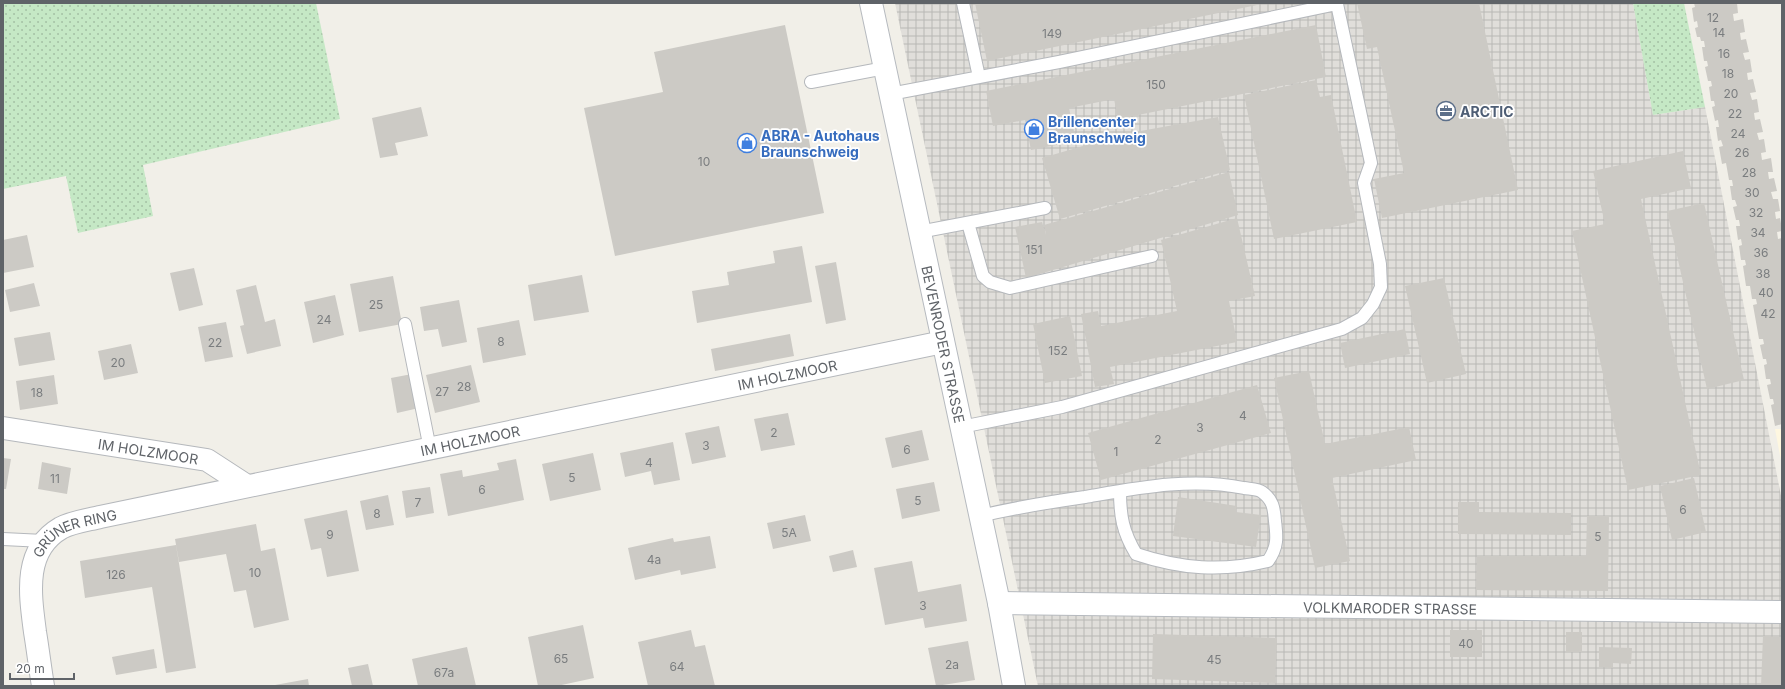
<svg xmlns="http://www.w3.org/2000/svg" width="1785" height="689" font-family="Inter,sans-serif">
  <defs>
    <pattern id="industrial-grid" width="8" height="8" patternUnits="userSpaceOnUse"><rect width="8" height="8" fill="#e0deda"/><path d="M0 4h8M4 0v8" fill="none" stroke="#b9b8b5"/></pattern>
    <pattern id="grass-dots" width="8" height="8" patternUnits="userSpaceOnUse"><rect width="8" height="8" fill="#c5e8c5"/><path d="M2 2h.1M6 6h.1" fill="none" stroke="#a3c0a4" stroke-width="1.8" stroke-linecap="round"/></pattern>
  </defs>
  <rect width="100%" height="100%" fill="#f1efe8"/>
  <path fill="#fef7e0" d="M1775 429H1782V466Z"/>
  <path fill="url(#industrial-grid)" d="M895 3H1633L1653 115 1705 107 1782 501V686H1038Z"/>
  <path fill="url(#grass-dots)" d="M3 3H316L340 119 143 165 153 216 78 233 66 176 3 189Z
    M1633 3H1684L1705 107 1653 115Z"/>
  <path fill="#cccac5" d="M975 3H1257V5L987 61Z
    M1357 3H1479L1518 190 1382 218 1374 179 1404 173 1377 47 1367 49Z
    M1694 3H1737L1738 13 1733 14 1734 21 1743 19 1745 32 1740 33 1741 40 1746 39 1749 52 1743 53 1745 60 1750 59 1752 72 1747 73 1748 80 1753 79 1756 92 1750 93 1752 100 1757 99 1759 112 1754 113 1755 120 1760 119 1763 132 1757 133 1759 140 1764 139 1766 152 1761 153 1762 160 1771 158 1773 172H1768L1769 179 1774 178 1777 191 1771 192 1773 199H1778L1780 211 1775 212 1776 219 1780 218 1782 229V231L1777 232 1778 239 1782 238 1781 252 1782 424 1775 426 1771 405 1774 404 1773 399H1770L1767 385 1771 384 1770 379H1766L1764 365 1767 364 1766 359H1763L1760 345 1764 344 1763 339H1759L1753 305 1757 304 1756 299H1752L1750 286H1746L1743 266 1746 265 1745 260H1741L1739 246 1742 245 1741 239 1738 240 1736 226H1740L1739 220H1736L1733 207 1737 206 1735 200H1732L1730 186H1733L1732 180H1729L1726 163 1722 164 1719 147 1723 146 1721 140 1718 141 1716 127H1719L1718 120 1715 121 1712 107 1715 106 1714 101H1711L1709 87 1712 86 1711 81H1708L1705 67 1708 66 1707 61H1704L1702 47H1705L1704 41H1701L1700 37H1697L1695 28 1698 27 1697 21 1694 22 1692 8 1695 7Z
    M785 25 824 213 615 256 584 108 663 92 654 52Z
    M1316 25 1326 77 1118 119 1114 99 1069 108 1076 141 1031 150 1025 120 993 126 986 91Z
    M1316 80 1320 97 1331 95 1357 222 1274 239 1244 95Z
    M421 107 428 136 395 143 398 155 380 158 372 118Z
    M1218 117 1230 170 1060 219 1042 158 1124 134Z
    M1683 151 1691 188 1641 199 1701 475 1628 490 1572 231 1605 224 1593 171Z
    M1229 172 1238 215 1026 278 1015 227 1042 222 1046 235 1044 225Z
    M1704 203 1744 380 1707 389 1667 211Z
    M1237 218 1255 296 1229 301 1237 342 1110 367 1114 384 1095 387 1081 314 1098 311 1101 326 1177 311 1161 240Z
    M27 235 34 267 3 273V240Z
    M802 246 812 302 697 323 692 291 729 285 727 272 775 263 773 251Z
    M836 262 846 320 826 324 815 266Z
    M194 268 203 305 179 311 170 273Z
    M582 275 589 312 534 321 528 285Z
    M393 276 402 324 359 332 350 284Z
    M1444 278 1466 374 1427 383 1405 286Z
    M34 283 40 306 10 312 5 290Z
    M256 285 265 322 275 319 281 346 247 354 240 326 244 325 236 290Z
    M335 295 344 335 313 343 304 302Z
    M459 300 467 342 442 347 438 329 424 331 420 307Z
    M1070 316 1082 376 1045 383 1033 324Z
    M519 320 526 355 483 363 477 328Z
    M226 322 233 357 205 362 198 327Z
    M1405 329 1410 354 1345 368 1340 343Z
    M50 332 55 360 19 366 14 338Z
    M790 334 794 356 715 371 711 349Z
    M131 344 138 373 104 380 98 351Z
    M471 365 480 402 435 413 426 375Z
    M1309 371 1325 444 1409 427 1416 460 1332 478 1350 561 1315 568 1274 378Z
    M412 374 419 408 397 413 391 378Z
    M54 375 58 404 20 410 16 381Z
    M1257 385 1271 433 1101 480 1088 433Z
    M788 413 795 445 761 451 754 419Z
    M719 426 726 457 692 464 685 433Z
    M922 430 929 460 892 468 885 438Z
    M673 442 680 480 654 485 651 471 625 477 620 453Z
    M593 453 601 490 550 501 542 464Z
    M3 458 11 459 6 489H3Z
    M516 459 524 500 448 516 440 474 462 470 463 477 499 470 497 463Z
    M42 462 71 468 67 494 38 489Z
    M1694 478 1706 532 1672 540 1660 486Z
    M934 482 940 511 902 519 896 489Z
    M430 487 434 513 406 518 402 491Z
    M388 495 394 525 366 530 360 501Z
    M1178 497 1237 506 1236 512 1261 515 1256 547 1173 536Z
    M1458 502H1479V512L1571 513V535L1458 534Z
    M347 510 359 571 327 577 321 548 311 550 304 519Z
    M805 515 811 541 773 549 767 523Z
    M1587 516H1609L1608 591 1476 590 1477 556H1586Z
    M256 524 261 551 275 548 289 620 254 628 246 590 234 592 226 554 179 562 175 539Z
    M710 536 716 568 681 575 680 570 635 580 628 548 673 538 674 542Z
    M176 545 196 668 166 673 152 587 85 598 80 561Z
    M853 550 857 567 833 572 829 556Z
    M912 561 918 592 961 584 967 621 925 628 923 618 885 625 874 568Z
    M583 625 594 678 557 686H538L528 637Z
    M691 630 695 647 705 645 715 686H648L638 642Z
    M1450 630H1482V657H1450Z
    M1566 632H1582V652H1566Z
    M1153 634 1277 638 1275 683 1152 679Z
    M1763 636 1782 637V686H1761Z
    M968 641 975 680 936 686 928 648Z
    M467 647 476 686H418L412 659Z
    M1599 647 1632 648 1631 664 1613 663V668L1599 667Z
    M154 649 157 668 116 675 112 657Z
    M368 664 373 686H352L348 668Z
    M308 679 309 686H275V685Z"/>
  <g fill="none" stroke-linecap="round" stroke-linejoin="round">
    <g stroke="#b5b8bc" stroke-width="14">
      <path id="lane" d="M963 3 979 77
        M811 82 885 68
        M890 94 1059 62 1337 4 1371 163 1364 183 1380 264 1381 287 1373 304 1362 318 1342 329 1062 407 961 427
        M968 223 983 276 990 282 1010 288 1152 256
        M919 232 1045 208
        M405 324 430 449
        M980 516C1014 508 1050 502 1085 497 1137 488 1191 477 1244 488 1250 489 1258 489 1262 492 1273 500 1274 508 1275 521 1277 537 1278 547 1268 561 1222 572 1181 569 1136 554 1123 532 1120 517 1120 491
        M3 539 44 541"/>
    </g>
    <g stroke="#b5b8bc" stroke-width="24">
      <g id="street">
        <path id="s1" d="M3 428 207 460 247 486"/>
        <path id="s2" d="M43 686C40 668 38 650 35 632 30 594 23 550 61 528 72 522 88 520 100 517L943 342"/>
      </g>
    </g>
    <g stroke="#b6babf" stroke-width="24">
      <g id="secondary">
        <path id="s3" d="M871 3 999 603 1014 686"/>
        <path id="s4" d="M999 603 1782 612"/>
      </g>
    </g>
    <use href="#lane" stroke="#fff" stroke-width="12"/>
    <use href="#street" stroke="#fff" stroke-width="22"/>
    <use href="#secondary" stroke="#fff" stroke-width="22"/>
  </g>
  <defs>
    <g id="office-ring" transform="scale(1)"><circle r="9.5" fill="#fff" stroke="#5c6f8a" stroke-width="1.5"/><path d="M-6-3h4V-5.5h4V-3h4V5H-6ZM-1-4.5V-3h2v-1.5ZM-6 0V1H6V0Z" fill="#5c6f8a"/></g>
    <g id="shop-ring" transform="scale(1)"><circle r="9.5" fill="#fff" stroke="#3f7fe0" stroke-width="1.5"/><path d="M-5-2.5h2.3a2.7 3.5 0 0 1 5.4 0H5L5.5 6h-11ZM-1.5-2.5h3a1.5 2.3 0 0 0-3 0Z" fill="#3f7fe0"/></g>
  </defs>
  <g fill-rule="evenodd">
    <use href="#office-ring" x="1446" y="111"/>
    <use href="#shop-ring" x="1034" y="129"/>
    <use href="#shop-ring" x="747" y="143"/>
  </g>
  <g text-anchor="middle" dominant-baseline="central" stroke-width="3.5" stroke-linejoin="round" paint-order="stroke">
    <g font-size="12" fill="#7a7d7f">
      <text x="1713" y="17">12</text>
      <text x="1719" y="32">14</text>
      <text x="1052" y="33">149</text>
      <text x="1724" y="53">16</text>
      <text x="1728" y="73">18</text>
      <text x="1156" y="84">150</text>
      <text x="1731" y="93">20</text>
      <text x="1735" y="113">22</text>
      <text x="1738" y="133">24</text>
      <text x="1742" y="152">26</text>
      <text x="704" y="161">10</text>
      <text x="1749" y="172">28</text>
      <text x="1752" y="192">30</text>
      <text x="1756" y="212">32</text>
      <text x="1758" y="232">34</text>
      <text x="1034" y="249">151</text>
      <text x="1761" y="252">36</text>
      <text x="1763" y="273">38</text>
      <text x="1766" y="292">40</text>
      <text x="376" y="304">25</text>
      <text x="1768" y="313">42</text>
      <text x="324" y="319">24</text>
      <text x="501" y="341">8</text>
      <text x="215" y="342">22</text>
      <text x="1058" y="350">152</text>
      <text x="118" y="362">20</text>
      <text x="464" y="386">28</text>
      <text x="442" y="391">27</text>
      <text x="37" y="392">18</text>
      <text x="1243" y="415">4</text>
      <text x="1200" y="427">3</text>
      <text x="774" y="432">2</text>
      <text x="1158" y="439">2</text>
      <text x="706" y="445">3</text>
      <text x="907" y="449">6</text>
      <text x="1116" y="451">1</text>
      <text x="649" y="462">4</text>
      <text x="572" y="477">5</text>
      <text x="55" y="478">11</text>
      <text x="482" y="489">6</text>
      <text x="918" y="500">5</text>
      <text x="418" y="502">7</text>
      <text x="1683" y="509">6</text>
      <text x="377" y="513">8</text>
      <text x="789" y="532">5A</text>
      <text x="330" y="534">9</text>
      <text x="1598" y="536">5</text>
      <text x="654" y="559">4a</text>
      <text x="255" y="572">10</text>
      <text x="116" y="574">126</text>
      <text x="923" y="605">3</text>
      <text x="1466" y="643">40</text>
      <text x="561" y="658">65</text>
      <text x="1214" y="659">45</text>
      <text x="952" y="664">2a</text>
      <text x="677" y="666">64</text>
      <text x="444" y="672">67a</text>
    </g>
    <g font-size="14" font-weight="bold" fill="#4e5e75" stroke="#fff" text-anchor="start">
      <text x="1460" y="111">ARCTIC</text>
    </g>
    <g font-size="14" font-weight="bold" fill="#366cbe" stroke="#fff" text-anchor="start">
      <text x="1048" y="121">Brillencenter<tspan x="1048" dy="16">Braunschweig</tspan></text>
      <text x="761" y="135">ABRA - Autohaus<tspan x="761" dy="16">Braunschweig</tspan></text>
    </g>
    <g font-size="14" fill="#5f6368" stroke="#fff">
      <text stroke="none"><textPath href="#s3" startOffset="349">BEVENRODER STRASSE</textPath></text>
      <text stroke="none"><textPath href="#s2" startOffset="912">IM HOLZMOOR</textPath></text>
      <text stroke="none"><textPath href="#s2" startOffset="588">IM HOLZMOOR</textPath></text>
      <text stroke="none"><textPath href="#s1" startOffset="147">IM HOLZMOOR</textPath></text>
      <text stroke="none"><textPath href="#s2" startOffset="179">GRÜNER RING</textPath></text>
      <text stroke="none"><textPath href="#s4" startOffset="391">VOLKMARODER STRASSE</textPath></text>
    </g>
  </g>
  <rect width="1785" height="689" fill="none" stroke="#5f6368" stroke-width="8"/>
  <path d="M10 673v6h64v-6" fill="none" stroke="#5f6368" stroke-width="2"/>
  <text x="16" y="673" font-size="12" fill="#5f6368" stroke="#ffffff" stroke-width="3" paint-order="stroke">20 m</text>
</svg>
